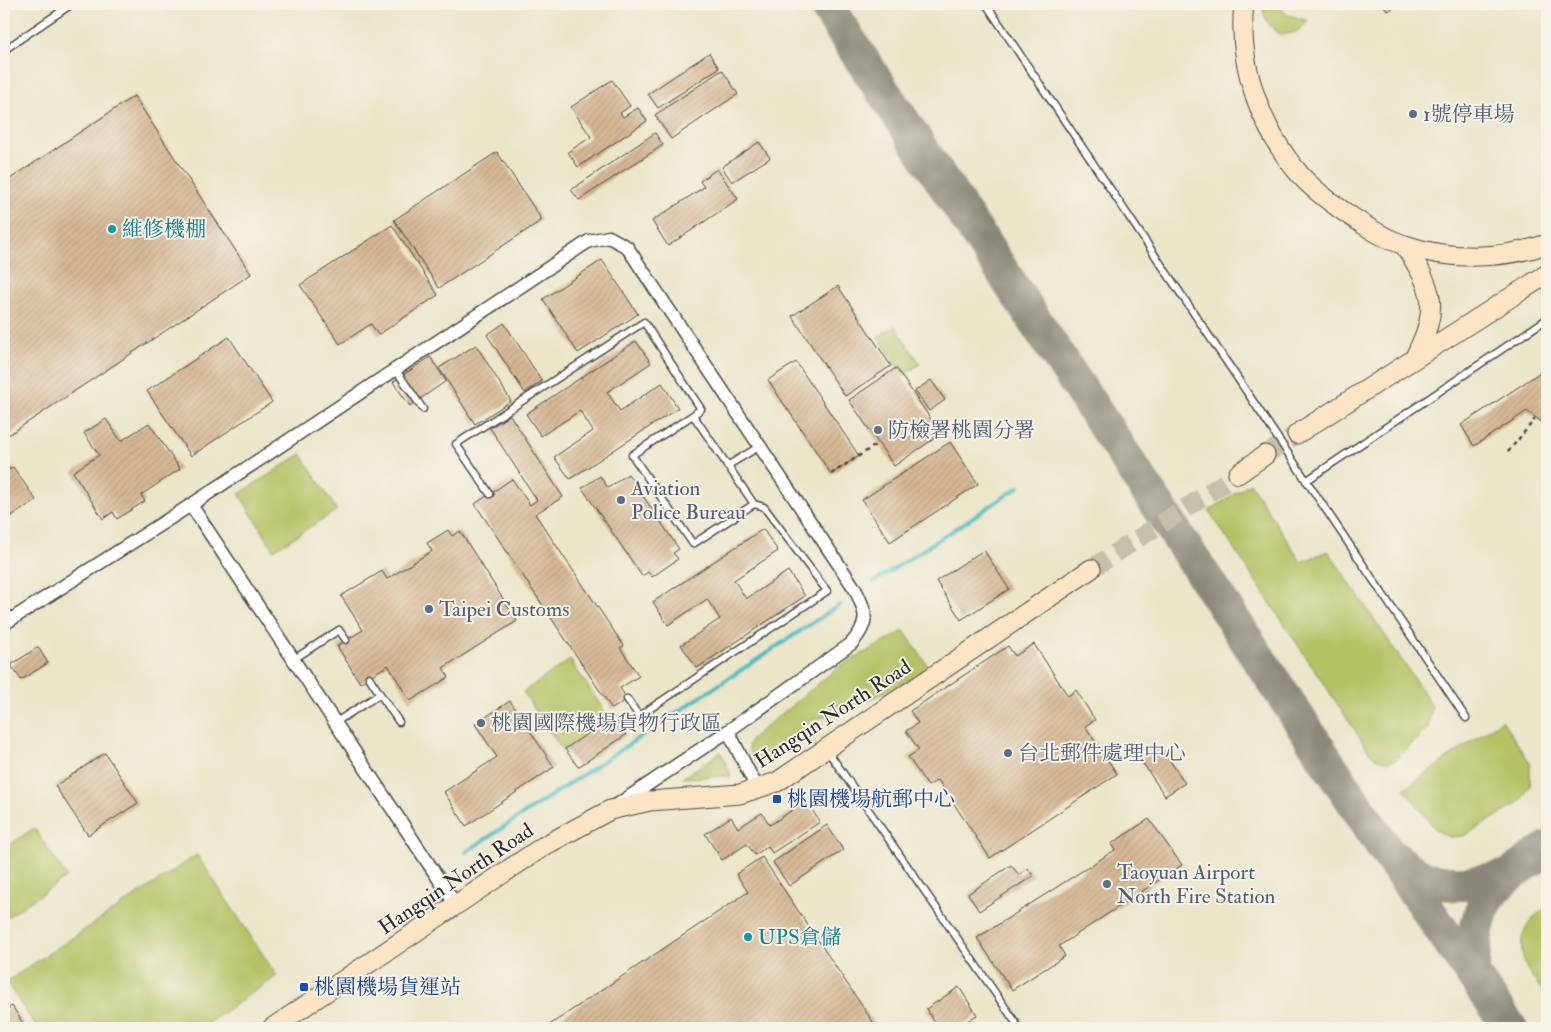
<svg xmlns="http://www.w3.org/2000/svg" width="1551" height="1032" font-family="'IM FELL Double Pica','Noto Serif TC',serif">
  <defs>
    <pattern id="building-hatch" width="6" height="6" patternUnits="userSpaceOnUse" patternTransform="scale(1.25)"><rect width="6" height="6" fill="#d6b894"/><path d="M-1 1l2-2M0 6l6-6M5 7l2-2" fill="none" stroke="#b89e80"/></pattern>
  </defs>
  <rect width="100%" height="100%" fill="#f7f3e8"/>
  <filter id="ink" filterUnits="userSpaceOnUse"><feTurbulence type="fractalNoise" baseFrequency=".02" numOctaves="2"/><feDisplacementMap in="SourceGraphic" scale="10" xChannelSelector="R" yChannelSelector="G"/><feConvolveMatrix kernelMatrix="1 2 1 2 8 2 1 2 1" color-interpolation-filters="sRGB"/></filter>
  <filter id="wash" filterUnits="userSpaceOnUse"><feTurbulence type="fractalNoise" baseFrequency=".0096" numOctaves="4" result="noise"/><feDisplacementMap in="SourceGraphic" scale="20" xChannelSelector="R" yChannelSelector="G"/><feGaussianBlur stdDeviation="1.12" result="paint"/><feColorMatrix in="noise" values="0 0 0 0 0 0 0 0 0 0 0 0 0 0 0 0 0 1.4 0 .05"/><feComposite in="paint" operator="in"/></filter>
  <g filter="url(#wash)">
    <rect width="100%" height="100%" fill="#ebe5c9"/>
    <path fill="#b5c366" stroke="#707748" d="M1264 4H1276L1288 15 1309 21 1296 32 1283 35C1270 28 1262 19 1264 4Z
      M895 326 920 364 903 375 878 337Z
      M301 454 337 510 274 550 239 494Z
      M1250 483 1301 562 1328 551 1432 705 1428 728 1396 760 1388 762 1377 759 1370 753 1209 511Z
      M904 631 930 669 845 712 812 720 794 737 792 750 771 758 756 761 751 754 748 746 752 738 839 667Z
      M570 660 610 719 563 751 523 692Z
      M1502 720 1530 763V786L1519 803 1464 836 1449 837 1436 830 1404 789Z
      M721 752 731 776 682 778Z
      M34 828 67 877 4 919V849Z
      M197 855 277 976 201 1028H37L6 982Z
      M1547 907V996C1520 965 1507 933 1547 907Z"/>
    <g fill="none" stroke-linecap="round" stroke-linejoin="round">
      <path stroke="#4cbbc2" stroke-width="4" d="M874 582 1019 487
        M466 852 841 604"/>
      <path stroke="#8b887a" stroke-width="35" d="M825 4 1385 849 1510 1028
        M1396 859C1431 890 1463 887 1505 877
        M1472 973C1477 897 1485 891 1547 849"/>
    </g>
    <g id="blocks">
      <path fill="url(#building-hatch)" d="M1382 4H1399L1388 11Z
        M709 53 719 68 658 108 648 94Z
        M722 70 738 94 671 139 655 115Z
        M612 80 630 106 620 113 623 117 638 108 647 121 578 167 568 152 591 137 571 107Z
        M134 96 251 274 4 438V183Z
        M655 133 663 145 579 200 571 190Z
        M759 142 770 158 732 182 722 167Z
        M497 152 542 220 439 288 394 220Z
        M717 169 738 199 668 246 652 221 704 187 700 181Z
        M392 225 438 295 378 335 371 324 340 344 300 285Z
        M602 260 638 314 578 353 543 299Z
        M838 286 891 366 845 396 792 316Z
        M504 323 542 381 525 393 487 335Z
        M229 337 272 402 191 456 147 391Z
        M636 341 651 363 607 392 620 411 662 383 678 408 570 479 554 457 593 431 580 411 541 436 526 414Z
        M476 345 511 401 475 424 439 368Z
        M430 357 446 381 410 406 393 382Z
        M796 362 859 456 831 474 768 380Z
        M896 368 941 434 894 466 849 400Z
        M1547 368V426L1527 411 1474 446 1461 425Z
        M931 380 945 400 929 411 915 391Z
        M510 415 563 497 535 514 624 646 620 648 639 676 620 688 627 699 612 709 475 504 512 479 530 505 537 500 490 428Z
        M106 419 121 441 149 423 180 469 141 495 145 501 117 519 113 512 103 519 73 472 99 455 84 433Z
        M950 442 978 484 890 542 862 500Z
        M13 467 36 500 4 521V473Z
        M628 474 679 549 673 553 678 559 652 577 648 572 642 576 582 488 600 476 608 488Z
        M763 529 778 551 734 580 746 599 788 571 805 596 697 668 681 645 720 619 707 599 668 625 653 602Z
        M448 530 452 536 460 531 517 621 443 668 449 677 410 701 388 665 360 683 337 646 363 630 341 596 382 571 387 579 432 551 427 543Z
        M984 550 1009 589 961 620 936 581Z
        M1034 644 1068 696 1076 690 1095 720 1085 726 1117 774 990 858 938 780 928 786 908 757 919 750 906 731 918 723 910 711 1008 646 1015 656Z
        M38 647 48 663 21 680 11 665Z
        M510 701 554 767 466 826 444 792 497 757 475 724Z
        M613 716 626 735 578 767 565 749Z
        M1160 746 1185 783 1165 796 1140 759Z
        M105 753 138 803 88 835 55 786Z
        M806 801 820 822 772 853 768 846 755 855 747 844 722 860 705 834 731 817 738 828 762 813 770 825Z
        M1149 819 1182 865 1059 946 1065 956 1012 990 977 938 1115 850 1111 844Z
        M827 825 843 850 789 886 773 862Z
        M762 857 877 1028H545L748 892 736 874Z
        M1011 865 1019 875 1028 868 1033 876 979 911 968 894Z
        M959 987 977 1015 956 1028H939L926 1009Z
        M12 1006 26 1028H4V1012Z"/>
    </g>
  </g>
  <g filter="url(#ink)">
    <use href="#blocks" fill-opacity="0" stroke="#484743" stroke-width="1"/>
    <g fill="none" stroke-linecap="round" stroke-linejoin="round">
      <path stroke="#c5c0a9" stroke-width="19" stroke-dasharray="19 9" stroke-linecap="butt" d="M1265 455 1297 434
        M1091 569 1238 474"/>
      <g stroke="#484743" stroke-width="9">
        <path id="lane" d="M986 4 1466 718
          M4 50 72 4
          M395 369 423 409
          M693 415 754 504 693 544 632 455Z
          M727 466 760 446
          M1306 481 1547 319
          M490 494 456 444 644 322 701 409 693 415
          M294 659 339 630 346 640
          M380 694 399 722
          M627 699 639 716 827 591 764 507 754 504
          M336 722 380 694 369 677
          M827 750 1016 1023"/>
      </g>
      <g stroke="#484743" stroke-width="15">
        <path id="street" d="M191 505 456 905
          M4 624 191 505 589 241 609 237 627 247 855 589C867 614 870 622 851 644L728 731 614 807
          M728 731 757 788"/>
      </g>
      <g stroke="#484743" stroke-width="21">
        <path id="secondary" d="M1244 4C1237 64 1261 130 1301 176 1317 193 1335 206 1355 219 1370 229 1387 240 1405 245 1450 261 1503 259 1547 244
          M1405 246C1434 291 1440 307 1415 357
          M1297 434 1547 274
          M1238 474 1265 455
          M272 1028 544 846 610 810 650 801 740 794 777 782 1091 569"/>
      </g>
      <path stroke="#484743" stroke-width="2.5" stroke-dasharray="4 4" stroke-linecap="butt" d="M1508 452 1535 419
        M831 474 879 443"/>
      <use href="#lane" stroke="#fff" stroke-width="6"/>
      <use href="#street" stroke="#fff" stroke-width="12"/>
      <use href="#secondary" stroke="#fce5c4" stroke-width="19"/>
    </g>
  </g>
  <g fill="#5c6f8a" stroke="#f7f3e8" stroke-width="2">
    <circle cx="1413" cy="114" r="5"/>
    <circle cx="878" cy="430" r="5"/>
    <circle cx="621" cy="500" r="5"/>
    <circle cx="429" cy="609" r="5"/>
    <circle cx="481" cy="723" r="5"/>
    <circle cx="1008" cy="753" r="5"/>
    <circle cx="1107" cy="884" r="5"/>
  </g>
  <g fill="#0f9aa8" stroke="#f7f3e8" stroke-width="2">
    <circle cx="112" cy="229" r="5"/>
    <circle cx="748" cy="937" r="5"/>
  </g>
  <g fill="#1a4fb4" stroke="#f7f3e8" stroke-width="2">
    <rect x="772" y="794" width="10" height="10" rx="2.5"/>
    <rect x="299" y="982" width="10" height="10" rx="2.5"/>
  </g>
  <g text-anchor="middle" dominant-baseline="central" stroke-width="4" stroke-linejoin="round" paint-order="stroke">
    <g font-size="21" fill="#4e5e75" stroke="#f7f3e8" text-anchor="start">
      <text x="1423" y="114">1號停車場</text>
      <text x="888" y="430">防檢署桃園分署</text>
      <text x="631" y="488">Aviation<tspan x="631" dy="24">Police Bureau</tspan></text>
      <text x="439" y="609">Taipei Customs</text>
      <text x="491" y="723">桃園國際機場貨物行政區</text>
      <text x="1018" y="753">台北郵件處理中心</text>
      <text x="1117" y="872">Taoyuan Airport<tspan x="1117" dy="24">North Fire Station</tspan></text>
    </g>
    <g font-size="21" fill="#0d838f" stroke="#f7f3e8" text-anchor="start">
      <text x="122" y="229">維修機棚</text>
      <text x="758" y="937">UPS倉儲</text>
    </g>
    <g font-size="21" fill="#2b2b2b" stroke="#f7f3e8">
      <text transform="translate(833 714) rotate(-33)">Hangqin North Road</text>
      <text transform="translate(456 879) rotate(-34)">Hangqin North Road</text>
    </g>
    <g font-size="21" fill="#164399" stroke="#f7f3e8" text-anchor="start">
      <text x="787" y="799">桃園機場航郵中心</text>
      <text x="314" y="987">桃園機場貨運站</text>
    </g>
  </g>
  <rect width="1551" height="1032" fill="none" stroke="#f7f3e8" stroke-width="20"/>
</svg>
